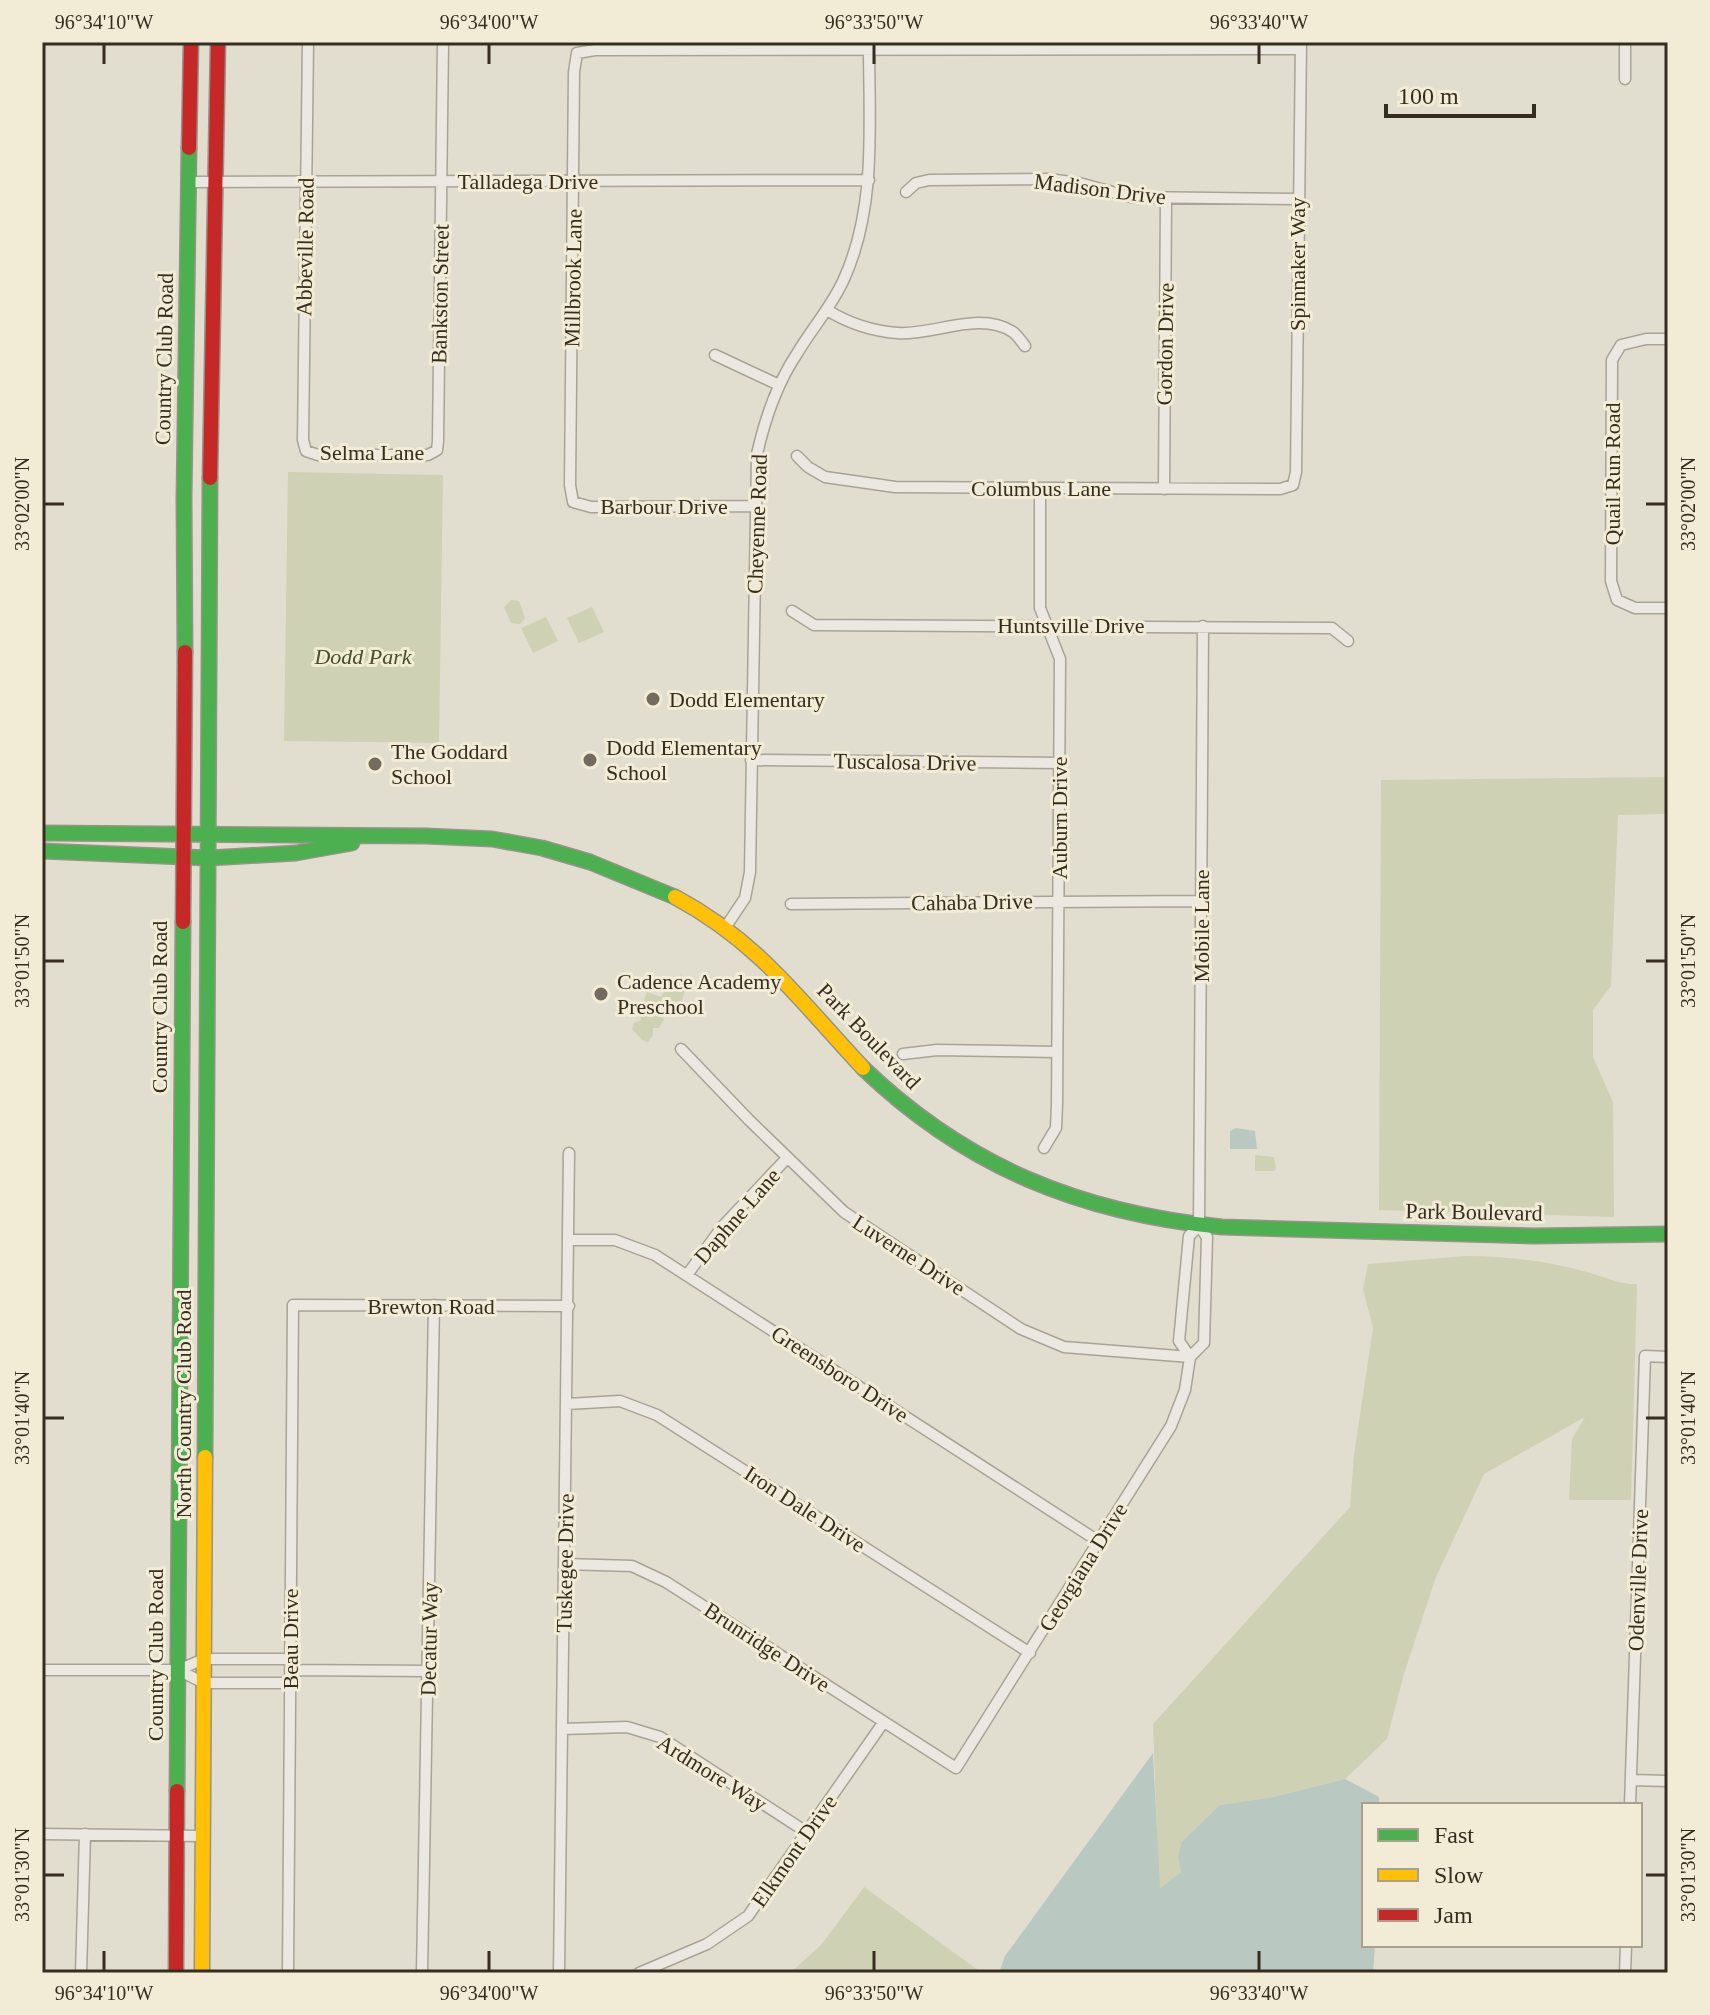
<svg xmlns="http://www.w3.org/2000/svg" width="1710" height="2015" font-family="'Times New Roman',serif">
  <rect width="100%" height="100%" fill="#e2decf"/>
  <path fill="#ced1b3" d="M288 472 443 475 439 743 284 741Z
    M511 600 519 601 525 618 520 624 511 623 504 607Z
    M592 607 604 632 579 643 567 618Z
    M546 617 558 641 533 653 521 628Z
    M1668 777V814L1618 815 1611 986 1593 1010V1057L1613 1102 1614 1217 1379 1210 1381 780Z
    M681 975 687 982 681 1005 666 999 664 1009 648 1005 664 1019 659 1028H653V1035L648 1042 642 1040 632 1029 634 1023 641 1020 640 1015 648 1005 644 1000 647 992 661 997C666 986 675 984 681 975Z
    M1255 1155 1274 1157 1276 1168 1274 1171H1255Z
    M1466 1256C1506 1256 1545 1261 1583 1271 1604 1276 1615 1284 1637 1284L1631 1500H1569L1572 1439 1585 1417 1484 1474 1436 1577 1404 1674 1387 1739 1345 1779 1273 1797 1220 1805 1178 1858 1181 1872 1159 1889 1153 1724 1350 1507 1354 1455 1373 1328 1363 1289 1368 1264Z
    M864 1887 982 1973H790L822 1944Z"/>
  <path fill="#b9c8c0" d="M1236 1128 1255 1131 1257 1149H1230V1131Z
    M1153 1753 1160 1888 1181 1872 1178 1858 1182 1842 1220 1805 1273 1797 1345 1779 1379 1797V1805H1364V1945H1375L1373 1973H999L1005 1956Z"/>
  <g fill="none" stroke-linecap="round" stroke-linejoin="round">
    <g stroke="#a8a397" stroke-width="13">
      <path id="street" d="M308 42 303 440 306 451 318 455H428L437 450 438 441 443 42
        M1625 42V79
        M188 182 869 180
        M906 192 916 183 929 180 1048 179 1079 183 1131 197 1297 199
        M827 310C848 323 872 331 897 333 933 336 979 310 1013 332 1017 335 1022 342 1025 346
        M1668 339H1646L1621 345 1612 360 1611 581 1617 600 1635 608H1668
        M715 355 779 385
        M797 456 808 467 825 477 895 487 1280 489 1293 485 1296 472 1301 42
        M1040 489V608L1060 659 1057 1104 1056 1128 1044 1148
        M1164 489 1166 199
        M755 506 591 507 573 502 570 485 574 72 577 53 595 50 1299 49
        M792 611 814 625 1332 628 1348 641
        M751 760 1059 763
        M791 904 1201 901
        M725 928 745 898 750 872 757 454C765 418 777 383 798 352 813 327 832 306 844 279 877 206 869 123 869 44
        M681 1049 749 1120 844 1212 1021 1329 1064 1347 1190 1357
        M903 1054 937 1050 1057 1052
        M1199 1226 1203 626
        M570 1240H615L655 1255 1098 1541
        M687 1275 722 1227 787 1158
        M1190 1357 1179 1341 1189 1236 1199 1226
        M567 1404 620 1401 657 1415 1030 1653
        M565 1564 632 1566 666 1582 956 1768 1171 1426 1185 1390 1190 1357 1204 1343 1207 1237 1199 1226
        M42 1670H178
        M290 1670 429 1671
        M290 1683H204L178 1670 204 1659H290
        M563 1729 627 1727 660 1737 808 1833
        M1631 1780 1668 1781
        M1630 1805 1645 1356 1668 1357
        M42 1834 203 1836
        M81 1973 85 1834
        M288 1973 293 1305 569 1306
        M422 1973 434 1305
        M559 1973 569 1153
        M639 1973 707 1944 748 1916 883 1723
        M1625 1973 1626 1945"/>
    </g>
    <g stroke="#979388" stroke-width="17">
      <path id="fast" d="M185 652 184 499 189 148
        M42 833 426 836 492 839 542 848 590 862 675 897
        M42 851 209 858 296 853 352 843
        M863 1068C966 1167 1081 1213 1222 1227L1534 1236 1668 1234
        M205 1457 210 478
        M177 1791 183 922"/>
    </g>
    <g stroke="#979388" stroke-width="17">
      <path id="slow" d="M675 897C759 942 800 1001 863 1068
        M202 1973 205 1457"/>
    </g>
    <g stroke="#979388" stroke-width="17">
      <path id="jam" d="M189 148 191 42
        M210 478 218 42
        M183 922 185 652
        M176 1973 177 1791"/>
    </g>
    <use href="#street" stroke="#eae8e0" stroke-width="10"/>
    <use href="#fast" stroke="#4caf50" stroke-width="14"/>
    <use href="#slow" stroke="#ffc107" stroke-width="14"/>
    <use href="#jam" stroke="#c62828" stroke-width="14"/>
  </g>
  <path fill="none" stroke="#362d21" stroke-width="3" d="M104 44V64M489 44V64M874 44V64M1259 44V64M44 504H64M1646 504H1666M44 961H64M1646 961H1666M44 1418H64M1646 1418H1666M44 1875H64M1646 1875H1666M104 1951V1971M489 1951V1971M874 1951V1971M1259 1951V1971"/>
  <g fill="#726b5e" stroke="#f2ecd6" stroke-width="3">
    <circle cx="653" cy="699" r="8"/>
    <circle cx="590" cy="760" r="8"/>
    <circle cx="375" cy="764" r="8"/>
    <circle cx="601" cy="994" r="8"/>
  </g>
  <g text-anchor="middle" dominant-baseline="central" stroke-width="6" stroke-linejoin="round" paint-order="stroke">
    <g font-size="22" fill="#362d21" stroke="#f2ecd6">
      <text x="528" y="181">Talladega Drive</text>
      <text transform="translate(1100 189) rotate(7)">Madison Drive</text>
      <text transform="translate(305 247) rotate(-89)">Abbeville Road</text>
      <text transform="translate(1297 264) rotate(-90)">Spinnaker Way</text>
      <text transform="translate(573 278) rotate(-89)">Millbrook Lane</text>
      <text transform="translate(440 294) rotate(-89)">Bankston Street</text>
      <text transform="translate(1165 344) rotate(-89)">Gordon Drive</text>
      <text transform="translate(164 359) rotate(-89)">Country Club Road</text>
      <text x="372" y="452">Selma Lane</text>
      <text transform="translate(1612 474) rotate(-90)">Quail Run Road</text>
      <text x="1041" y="488">Columbus Lane</text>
      <text x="664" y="506">Barbour Drive</text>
      <text transform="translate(757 524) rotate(-88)">Cheyenne Road</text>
      <text x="1071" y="625">Huntsville Drive</text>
      <text transform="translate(905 762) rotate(1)">Tuscalosa Drive</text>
      <text transform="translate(1059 818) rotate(-90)">Auburn Drive</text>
      <text transform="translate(972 902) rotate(-1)">Cahaba Drive</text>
      <text transform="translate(1201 926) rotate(-90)">Mobile Lane</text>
      <text transform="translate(159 1007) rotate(-90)">Country Club Road</text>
      <text transform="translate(869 1036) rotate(46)">Park Boulevard</text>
      <text transform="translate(1474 1212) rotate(1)">Park Boulevard</text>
      <text transform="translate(737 1216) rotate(-49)">Daphne Lane</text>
      <text transform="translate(909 1255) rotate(33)">Luverne Drive</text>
      <text x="431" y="1306">Brewton Road</text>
      <text transform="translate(840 1374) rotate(33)">Greensboro Drive</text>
      <text transform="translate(183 1404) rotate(-90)">North Country Club Road</text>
      <text transform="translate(805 1509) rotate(33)">Iron Dale Drive</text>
      <text transform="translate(565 1563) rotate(-89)">Tuskegee Drive</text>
      <text transform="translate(1083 1567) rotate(-58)">Georgiana Drive</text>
      <text transform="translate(1638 1580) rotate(-88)">Odenville Drive</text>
      <text transform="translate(290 1639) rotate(-90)">Beau Drive</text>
      <text transform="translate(429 1639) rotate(-89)">Decatur Way</text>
      <text transform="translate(767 1647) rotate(33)">Brunridge Drive</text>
      <text transform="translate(155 1655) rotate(-90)">Country Club Road</text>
      <text transform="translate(712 1773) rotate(32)">Ardmore Way</text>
      <text transform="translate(794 1851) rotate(-55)">Elkmont Drive</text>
    </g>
    <g font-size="22" font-style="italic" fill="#435029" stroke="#f2ecd6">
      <text x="363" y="656">Dodd Park</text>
    </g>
    <g font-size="22" fill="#362d21" stroke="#f2ecd6" text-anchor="start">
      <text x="669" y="699">Dodd Elementary</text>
      <text x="606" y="747">Dodd Elementary<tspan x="606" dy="25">School</tspan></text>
      <text x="391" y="751">The Goddard<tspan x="391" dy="25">School</tspan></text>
      <text x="617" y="981">Cadence Academy<tspan x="617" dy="25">Preschool</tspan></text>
    </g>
  </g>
  <rect width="1710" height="2015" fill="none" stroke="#f2ecd6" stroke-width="88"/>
  <rect x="1362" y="1803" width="280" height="144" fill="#f2ecd6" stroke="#a7a08e" stroke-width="2"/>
  <rect x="1378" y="1829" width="40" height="12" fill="#4caf50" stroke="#a7a08e" stroke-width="2"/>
  <text x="1434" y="1843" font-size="24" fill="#362d21">Fast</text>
  <rect x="1378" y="1869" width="40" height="12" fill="#ffc107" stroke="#a7a08e" stroke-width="2"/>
  <text x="1434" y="1883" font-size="24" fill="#362d21">Slow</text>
  <rect x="1378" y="1909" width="40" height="12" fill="#c62828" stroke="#a7a08e" stroke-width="2"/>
  <text x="1434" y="1923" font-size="24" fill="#362d21">Jam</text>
  <path d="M1386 104v12h148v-12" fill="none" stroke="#362d21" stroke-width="4"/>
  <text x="1398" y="104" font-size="24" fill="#362d21" stroke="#f2ecd6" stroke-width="6" paint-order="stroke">100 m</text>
  <rect x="44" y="44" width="1622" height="1927" fill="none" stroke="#362d21" stroke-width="3"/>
  <g font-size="20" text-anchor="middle" fill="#362d21">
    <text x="104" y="29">96°34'10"W</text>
    <text x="489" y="29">96°34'00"W</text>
    <text x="874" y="29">96°33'50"W</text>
    <text x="1259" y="29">96°33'40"W</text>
    <text transform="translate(22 504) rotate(-90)" y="7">33°02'00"N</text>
    <text transform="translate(1688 504) rotate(-90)" y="7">33°02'00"N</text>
    <text transform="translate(22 961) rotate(-90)" y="7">33°01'50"N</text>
    <text transform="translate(1688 961) rotate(-90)" y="7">33°01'50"N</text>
    <text transform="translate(22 1418) rotate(-90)" y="7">33°01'40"N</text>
    <text transform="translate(1688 1418) rotate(-90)" y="7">33°01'40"N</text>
    <text transform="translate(22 1875) rotate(-90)" y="7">33°01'30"N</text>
    <text transform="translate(1688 1875) rotate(-90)" y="7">33°01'30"N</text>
    <text x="104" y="2000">96°34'10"W</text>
    <text x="489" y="2000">96°34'00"W</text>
    <text x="874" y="2000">96°33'50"W</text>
    <text x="1259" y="2000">96°33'40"W</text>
  </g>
</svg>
